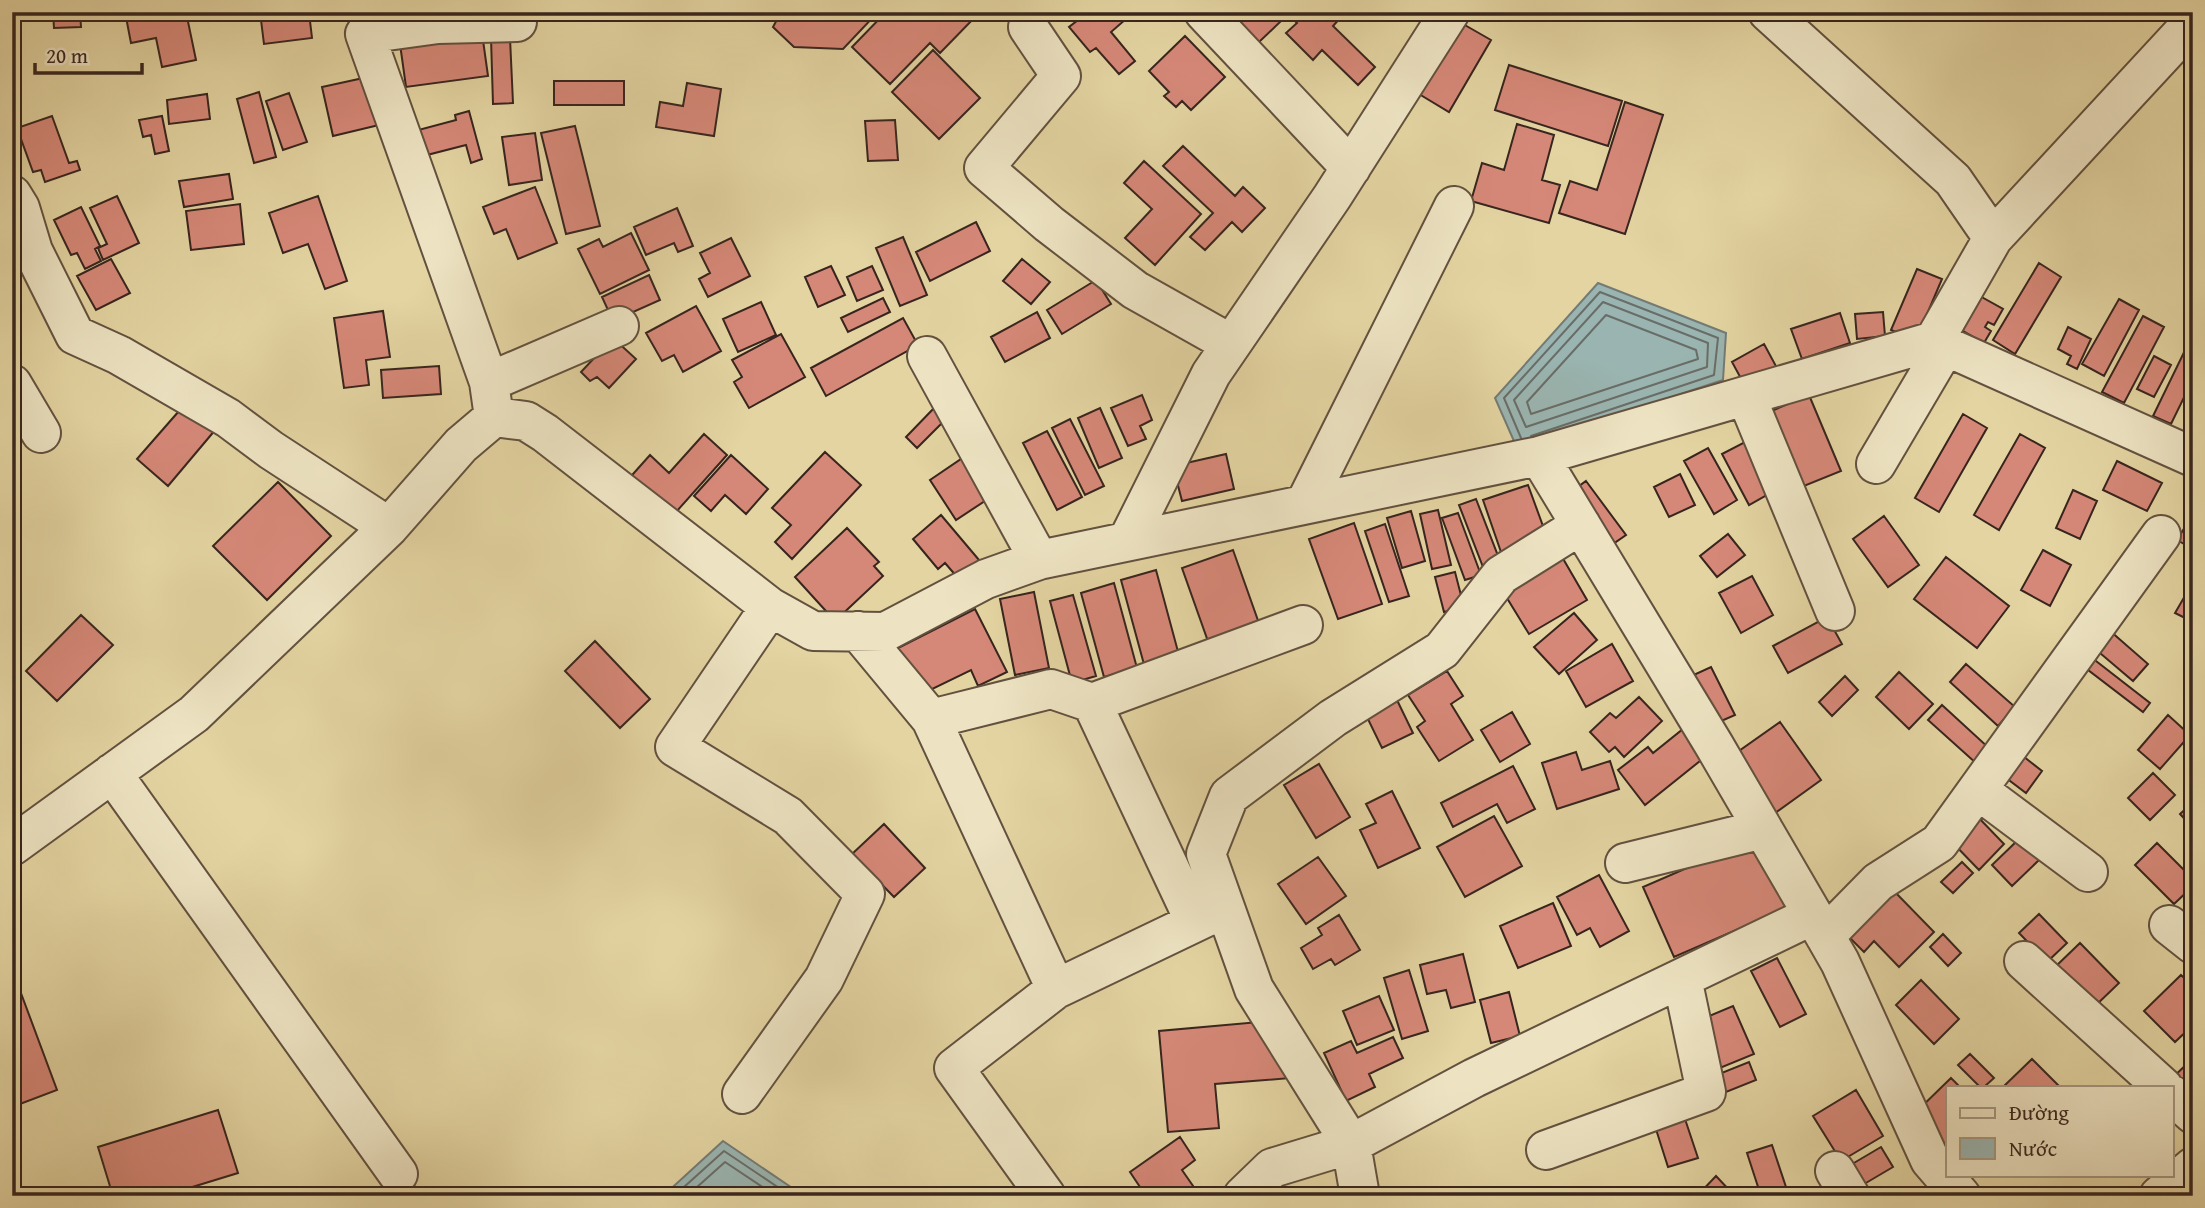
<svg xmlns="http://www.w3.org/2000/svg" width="2205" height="1208" font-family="'Gentium Book Plus',serif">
  <rect width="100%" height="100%" fill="#e3d4a1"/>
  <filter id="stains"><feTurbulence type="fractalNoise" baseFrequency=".00286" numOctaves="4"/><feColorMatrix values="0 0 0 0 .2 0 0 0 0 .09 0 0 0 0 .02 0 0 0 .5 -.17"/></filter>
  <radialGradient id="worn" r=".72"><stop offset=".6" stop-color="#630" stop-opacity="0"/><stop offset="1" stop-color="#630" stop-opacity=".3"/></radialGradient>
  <path fill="#9ab5b1" stroke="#737b76" stroke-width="2" d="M1598 283 1726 333 1723 380 1517 448 1495 398Z
    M723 1141 804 1196H663Z"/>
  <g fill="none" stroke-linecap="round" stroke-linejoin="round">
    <path stroke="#696d68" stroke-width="2" d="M1603 302 1708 343 1707 367 1526 427 1514 400Z
      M1606 315 1696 350 1698 359 1531 414 1527 402Z
      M1521 438 1504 398 1600 292 1718 338 1714 375 1531 436
      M674 1196 724 1151 791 1196
      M687 1196 725 1162 776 1196"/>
  </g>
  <path fill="#d68878" stroke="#38251e" stroke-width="2" d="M53 12H80L81 27 54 28Z
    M125 12H186L196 60 162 67 156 38 131 43Z
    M260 12H343V17L310 21 312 38 264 44Z
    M781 12H878L843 49 794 47 773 27Z
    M886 12H980L940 53 930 43 890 84 852 47Z
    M1071 12H1134L1111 32 1135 61 1119 74 1096 48 1090 52 1069 27 1078 20Z
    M1215 12H1271L1280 22 1257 44Z
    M1287 12H1338L1342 16 1333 26 1375 67 1358 85 1322 50 1313 60 1286 33 1297 23Z
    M1456 20 1491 40 1449 112 1414 91Z
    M482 33 488 76 406 87 400 44Z
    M1185 36 1225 77 1191 110 1182 101 1176 107 1164 96 1169 92 1149 71Z
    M491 38H510L513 103 493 104Z
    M933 50 980 98 939 139 892 92Z
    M1509 65 1622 101 1608 146 1495 110Z
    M368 77 379 125 333 136 322 87Z
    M554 81H624V105H554Z
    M687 83 721 89 714 136 656 127 660 102 683 106Z
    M259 92 276 157 254 163 237 99Z
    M289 93 307 142 283 150 266 101Z
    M207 94 210 119 169 124 167 100Z
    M1625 102 1663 115 1625 234 1559 213 1570 181 1597 190Z
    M469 111 482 159 471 163 466 145 423 156 407 133 456 120 455 115Z
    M52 116 69 163 77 161 80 170 45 182 41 170 33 172 17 128Z
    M162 116 169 151 155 154 151 135 143 137 139 120Z
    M895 120 898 160 868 161 865 121Z
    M1517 124 1554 135 1542 180 1560 185 1549 223 1471 201 1482 163 1504 170Z
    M575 126 600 226 566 234 541 133Z
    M535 133 542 180 509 185 502 137Z
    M1183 146 1235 196 1243 187 1265 208 1242 232 1232 222 1205 250 1190 237 1213 213 1163 166Z
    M1144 161 1201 214 1155 265 1125 238 1152 209 1124 183Z
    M229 174 233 199 184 207 179 181Z
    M535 187 557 243 518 259 506 229 494 234 483 207Z
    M117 196 139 243 103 260 98 248 107 244 90 208Z
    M318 196 347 281 325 289 308 244 283 253 269 213Z
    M240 204 244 244 191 250 186 211Z
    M81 207 100 246 95 249 101 261 85 269 77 253 71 255 54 220Z
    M677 208 693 246 678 252 674 243 646 255 634 227Z
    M976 222 990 251 930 281 916 252Z
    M631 233 649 270 600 294 578 249 599 239 603 247Z
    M903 237 927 295 900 306 876 248Z
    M731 238 750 276 708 297 699 279 710 273 700 253Z
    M111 259 130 293 96 310 77 276Z
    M1022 259 1050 282 1031 304 1003 281Z
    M2039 263 2061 277 2015 354 1993 340Z
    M831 266 845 295 818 307 805 277Z
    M872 266 883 290 857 301 847 277Z
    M1917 269 1942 279 1916 340 1891 330Z
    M649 275 660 300 613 321 602 297Z
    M1096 280 1111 304 1062 334 1047 310Z
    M1978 295 2003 309 1994 325 1988 322 1985 327 1991 331 1984 343 1958 328Z
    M883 298 890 312 848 332 841 318Z
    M2119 299 2139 310 2104 376 2082 364Z
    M761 302 776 335 738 352 723 319Z
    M696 306 721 351 683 372 674 355 662 361 646 333Z
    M383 311 390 357 366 360 369 385 344 388 334 318Z
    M1037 312 1050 338 1005 362 991 337Z
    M1883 312 1885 336 1857 339 1855 314Z
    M1840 313 1850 343 1802 359 1791 329Z
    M2143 316 2164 327 2124 403 2102 392Z
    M903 318 918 345 826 396 811 368Z
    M2068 327 2091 339 2077 369 2067 364 2071 356 2058 349Z
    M781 334 805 377 749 408 734 382 742 377 732 360Z
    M613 338 636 359 609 388 597 377 590 381 581 372Z
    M2190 340 2193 341V379L2171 424 2153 416Z
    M1764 344 1777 368 1745 386 1732 362Z
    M2154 356 2171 365 2154 397 2137 389Z
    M439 366 441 394 383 398 381 370Z
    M1142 395 1152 420 1140 426 1146 439 1128 446 1111 408Z
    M1809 395 1841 471 1794 490 1762 415Z
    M186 403 216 429 168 486 137 459Z
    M937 405 949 416 917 448 906 437Z
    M1100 408 1122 458 1099 468 1078 418Z
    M1963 414 1987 428 1939 512 1915 498Z
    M1070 419 1104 486 1085 495 1052 428Z
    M1047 431 1082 497 1057 510 1023 443Z
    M704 434 727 455 668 521 625 483 650 455 669 473Z
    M2020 434 2045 448 1999 530 1974 515Z
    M1745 442 1772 492 1749 505 1722 454Z
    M1708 448 1737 500 1714 514 1684 461Z
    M825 452 861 485 792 559 775 542 791 525 772 508Z
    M1226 454 1234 489 1182 501 1173 466Z
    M731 455 768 489 746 514 725 495 711 511 694 496Z
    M964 457 991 497 956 520 930 480Z
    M2117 461 2162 483 2147 511 2103 490Z
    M1680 474 1695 505 1669 517 1654 487Z
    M1586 481 1626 535 1610 546 1571 492Z
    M278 482 331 536 267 600 213 546Z
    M1528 485 1547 537 1501 552 1483 500Z
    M2073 490 2097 501 2080 539 2056 528Z
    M1476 499 1500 561 1483 567 1459 505Z
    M1438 510 1451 565 1432 569 1420 514Z
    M1411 511 1425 561 1402 568 1387 518Z
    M1458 513 1481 575 1465 580 1442 518Z
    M2193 514V549L2177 540Z
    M941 515 979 560 958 578 945 563 938 569 913 539Z
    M1884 516 1919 565 1888 587 1853 539Z
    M1354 523 1382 604 1338 619 1309 539Z
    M1385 524 1409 596 1389 602 1365 531Z
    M847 528 879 562 874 566 883 576 835 621 795 577Z
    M1728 534 1745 555 1717 577 1700 556Z
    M1233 550 1261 629 1210 647 1182 568Z
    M1558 550 1587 600 1529 634 1499 585Z
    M2043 550 2071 565 2050 606 2021 590Z
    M1946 557 2009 606 1977 648 1914 599Z
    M1156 570 1180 659 1145 668 1121 580Z
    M1455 572 1464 607 1444 612 1435 577Z
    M1752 576 1773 615 1741 633 1719 593Z
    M2193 582V622L2175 613Z
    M1114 583 1137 668 1104 677 1081 593Z
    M1034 592 1049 668 1015 675 1000 599Z
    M1073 595 1096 676 1072 683 1050 601Z
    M975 609 1007 672 978 686 971 670 922 694 898 648Z
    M1574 613 1597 640 1559 674 1534 647Z
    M81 615 113 645 57 701 26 671Z
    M1827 617 1842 644 1788 673 1773 646Z
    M2109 630 2148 664 2133 681 2094 648Z
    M595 641 650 699 620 728 565 671Z
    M1612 644 1633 681 1586 707 1566 671Z
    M2087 654 2150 703 2143 712 2079 663Z
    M1966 664 2015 707 1998 726 1950 682Z
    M1711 667 1735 715 1710 726 1687 678Z
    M1447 671 1463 696 1451 704 1473 740 1439 761 1417 727 1425 721 1408 695Z
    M1899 672 1933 704 1909 729 1876 697Z
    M1845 676 1858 690 1832 716 1819 702Z
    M1639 697 1662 721 1624 757 1615 747 1609 752 1590 732 1610 713 1616 718Z
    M1396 698 1413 733 1382 748 1365 713Z
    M1942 705 1990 749 1977 764 1928 720Z
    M1512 712 1530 744 1500 762 1481 730Z
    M2168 715 2190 735 2160 769 2138 750Z
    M1780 722 1821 780 1771 816 1729 758Z
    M1683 729 1705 757 1645 805 1618 770 1648 747 1653 753Z
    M2014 749 2042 771 2026 793 1997 771Z
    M1576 752 1582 770 1610 761 1619 789 1557 809 1542 763Z
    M1319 764 1350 817 1316 838 1284 785Z
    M1513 766 1535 809 1507 823 1497 804 1453 827 1441 803Z
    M2153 773 2175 795 2150 820 2128 798Z
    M1392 791 1420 848 1378 868 1360 830 1376 823 1366 804Z
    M2193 802V828L2180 814Z
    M1976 815 2004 844 1979 870 1950 840Z
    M1494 816 1522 866 1465 897 1437 847Z
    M884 824 925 868 894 897 852 854Z
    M1756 838 1787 908 1674 957 1643 887Z
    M2018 840 2039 860 2012 886 1992 865Z
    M2157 843 2193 879V886L2174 904 2135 865Z
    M1318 857 1346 896 1306 924 1278 884Z
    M1962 862 1973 873 1953 893 1941 882Z
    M1599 875 1629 931 1600 947 1590 928 1577 935 1557 897Z
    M1892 889 1934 932 1899 967 1874 941 1864 952 1846 934Z
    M1553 903 1571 946 1518 968 1500 926Z
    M2039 914 2067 943 2047 962 2019 933Z
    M1339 915 1360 950 1335 965 1331 959 1313 969 1301 948 1322 935 1318 928Z
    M1943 934 1961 953 1948 966 1930 947Z
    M2080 943 2119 983 2092 1009 2053 969Z
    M1463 954 1475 1002 1451 1008 1446 990 1427 994 1420 965Z
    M1777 958 1806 1014 1780 1027 1751 971Z
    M12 969 57 1090 12 1107Z
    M1409 970 1428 1031 1402 1039 1384 978Z
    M2181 975 2193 986V1025L2175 1042 2144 1011Z
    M1921 980 1959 1019 1934 1044 1896 1005Z
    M1509 992 1520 1036 1491 1043 1480 1000Z
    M1379 996 1394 1030 1357 1045 1343 1011Z
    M1733 1006 1754 1054 1715 1070 1695 1022Z
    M1259 1022 1291 1078 1215 1084 1219 1128 1168 1132 1159 1031Z
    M1393 1037 1403 1058 1369 1074 1375 1087 1346 1101 1324 1053 1351 1041 1357 1053Z
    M1970 1054 1994 1078 1984 1087H1980L1958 1065Z
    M2032 1059 2060 1087H2003Z
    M2191 1060 2193 1090 2167 1083Z
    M1749 1062 1756 1080 1726 1092 1719 1074Z
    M1951 1078 1960 1087H1948V1149L1913 1115Z
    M1856 1090 1883 1136 1841 1161 1813 1116Z
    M218 1110 238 1173 163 1196H113L98 1147Z
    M1683 1113 1698 1158 1668 1167 1654 1123Z
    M1180 1137 1195 1160 1182 1170 1200 1196H1146L1130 1172Z
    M1772 1145 1789 1196H1761L1747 1153Z
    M1881 1147 1893 1167 1854 1190 1842 1170Z
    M1716 1176 1732 1193 1729 1196H1697Z"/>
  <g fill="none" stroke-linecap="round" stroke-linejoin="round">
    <g stroke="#63513f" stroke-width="42">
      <path id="minor" d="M368 12 371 25 365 34 489 382 494 417
        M1204 12 1351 168
        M1768 12 1953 180 1993 238 1934 341
        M1028 27 1061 76 984 168 1049 224 1135 290 1231 344
        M365 34 438 24 517 22
        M12 195 20 208 33 251 75 335 119 355 228 418 271 450 389 527
        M1993 238 2193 22
        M927 356 1039 560
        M489 382 619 326
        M12 384 41 433
        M1746 396 1835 611
        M1539 456 1714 745 1813 915 1840 962 1930 1160 1961 1196
        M1876 464 1945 347
        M1305 504 1454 206
        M1128 540 1211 374 1332 197 1450 12
        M858 631 931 719 1056 989
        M1092 703 1195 922
        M931 719 1051 689 1092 703 1303 625
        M112 773 398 1174
        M1978 790 2088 872
        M12 846 194 714 389 527 461 445 494 417 526 421 545 433 770 607 813 631 885 632 986 579 1039 560 1539 456 1934 341 2193 457
        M1625 863 1763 829
        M2169 925 2193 944
        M1825 936 1878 882 1939 843 2161 535
        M2024 961 2163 1087
        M742 1094 824 979 865 894 788 816 675 747 770 607
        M2172 1095 2193 1114
        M1546 1150 1706 1092 1682 978
        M1835 1171 1850 1196
        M1046 1196 954 1068 1056 989 1225 908
        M1243 1196 1272 1168 1351 1144 1474 1078 1813 915
        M1360 1196 1351 1144 1254 989 1206 854 1229 796 1333 718 1442 650 1501 575 1581 525
        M2159 1196 2193 1167"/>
    </g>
    <use href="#minor" stroke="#ede3c2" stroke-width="38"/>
  </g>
  <rect width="2205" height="1208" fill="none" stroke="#e3d4a1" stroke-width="42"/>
  <rect x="14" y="14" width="2177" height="1180" fill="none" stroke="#38251e" stroke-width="3.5"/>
  <rect x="21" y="21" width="2163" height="1166" fill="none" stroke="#38251e" stroke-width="2"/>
  <rect x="1946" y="1086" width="228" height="91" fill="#ede3c2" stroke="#a59780" stroke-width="2"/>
  <rect x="1960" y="1108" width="35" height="10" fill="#ede3c2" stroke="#a59780" stroke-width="2"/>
  <text x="2009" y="1120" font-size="21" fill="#38251e">Đường</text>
  <rect x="1960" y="1138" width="35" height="21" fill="#9ab5b1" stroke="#a59780" stroke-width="2"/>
  <text x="2009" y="1156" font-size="21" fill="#38251e">Nước</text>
  <path d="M35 63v10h107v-10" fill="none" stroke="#38251e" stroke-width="3.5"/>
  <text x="46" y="63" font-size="21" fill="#38251e" stroke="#ede3c2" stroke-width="5" paint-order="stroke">20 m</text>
  <rect width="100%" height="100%" filter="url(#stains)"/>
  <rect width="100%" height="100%" fill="url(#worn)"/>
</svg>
